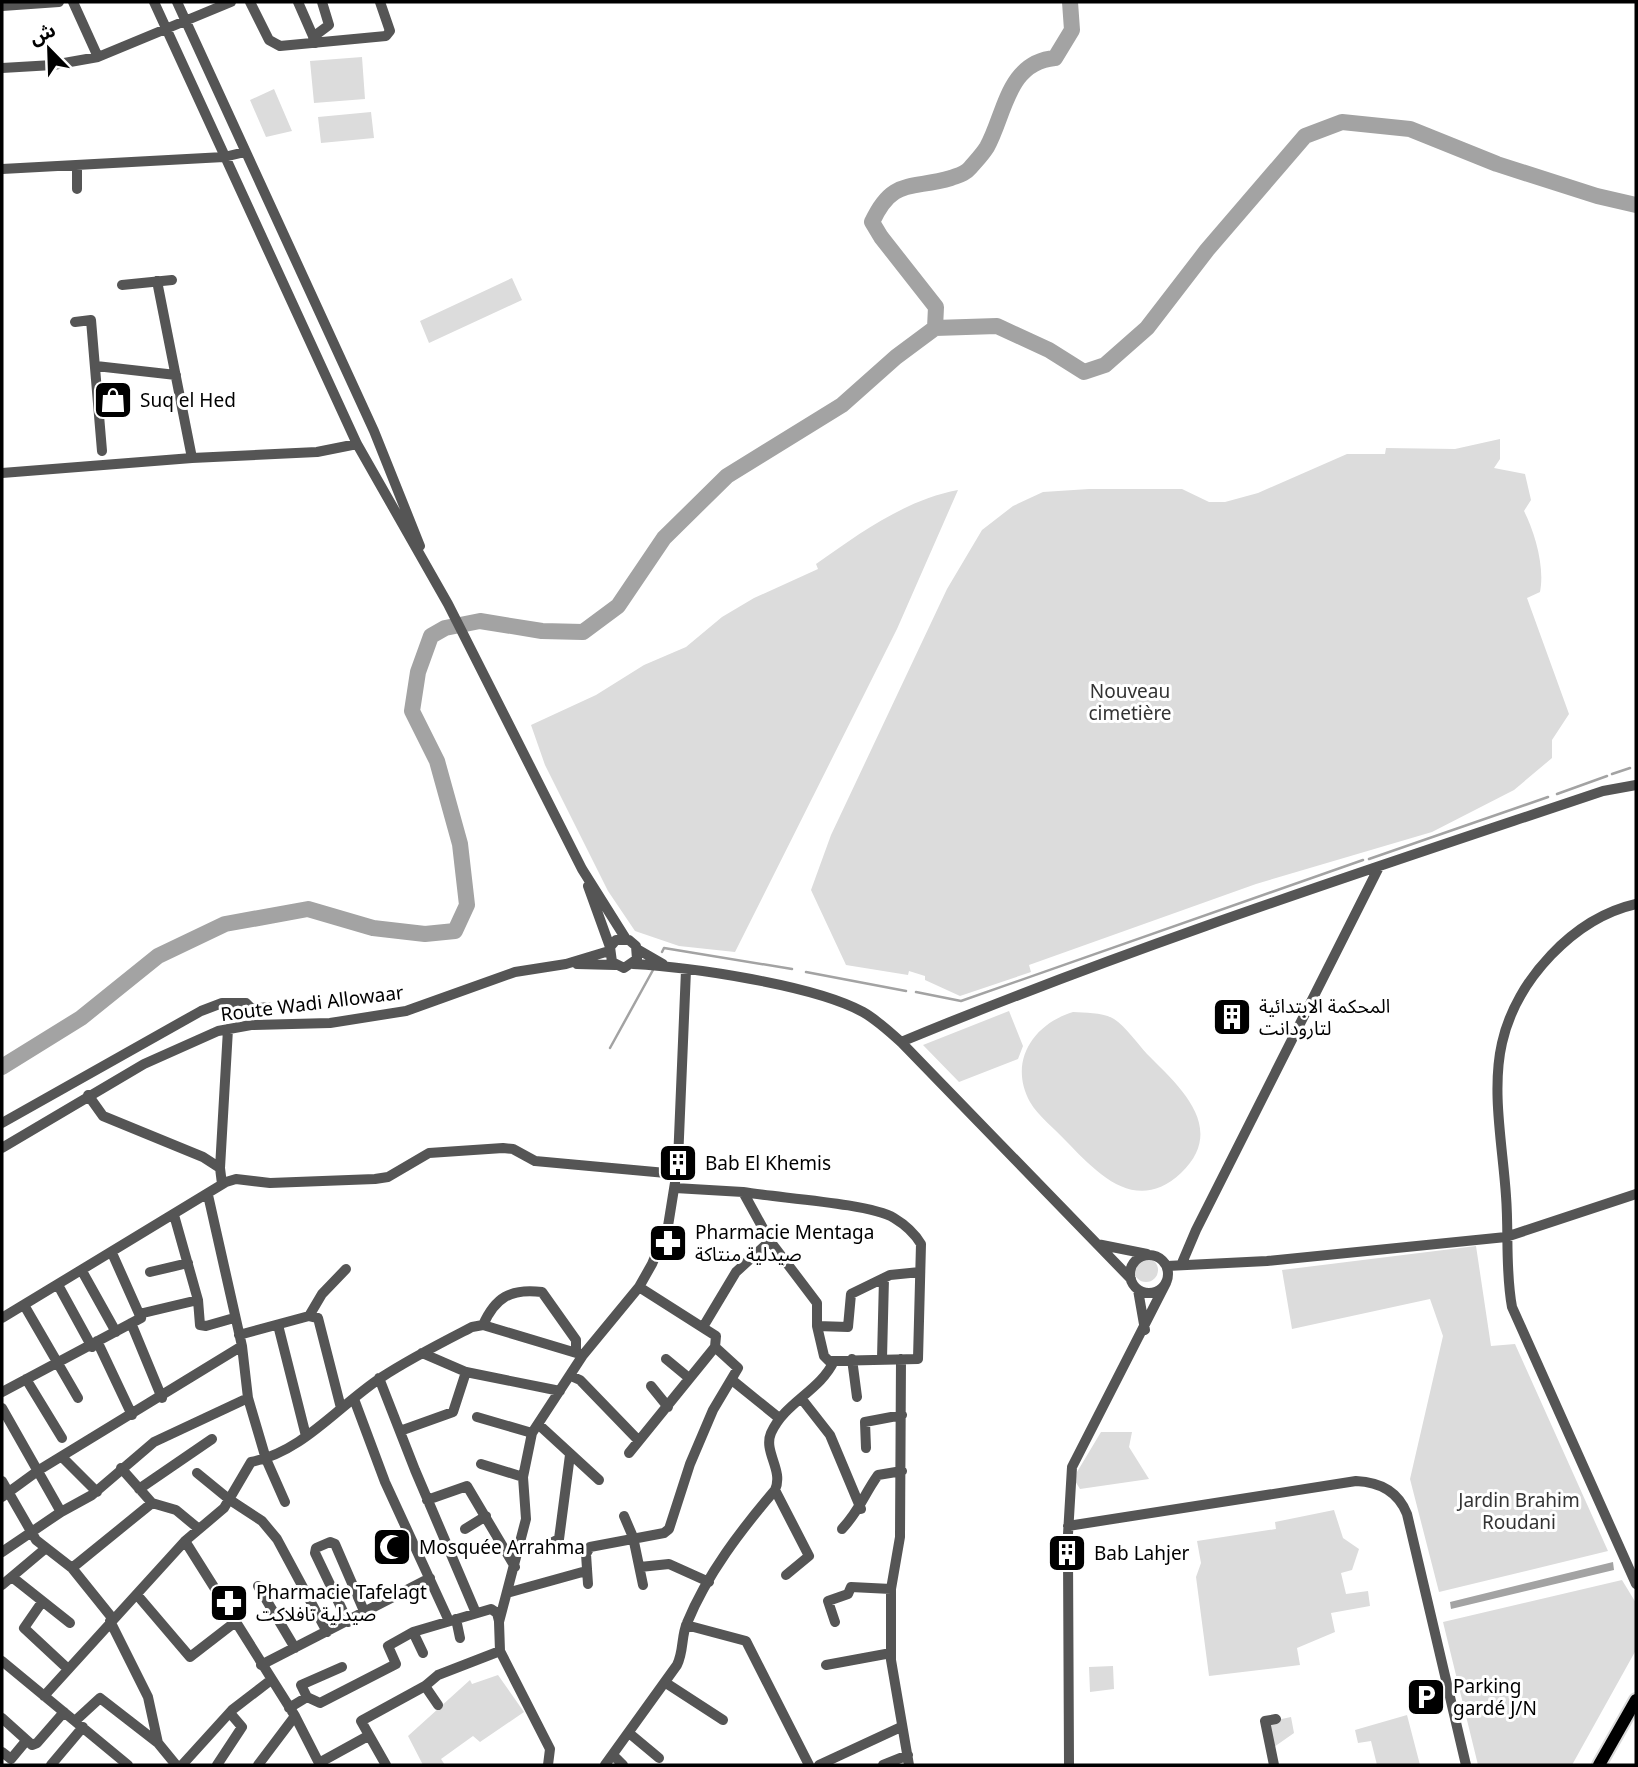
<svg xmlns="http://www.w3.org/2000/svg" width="1638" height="1767" font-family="'Noto Sans','Noto Sans Arabic',sans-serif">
  <rect width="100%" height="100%" fill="#fff"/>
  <path fill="#dcdcdc" d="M362 57 365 99 314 103 310 61Z
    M274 89 292 131 266 137 250 100Z
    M371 112 374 138 321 143 318 117Z
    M512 278 522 300 429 343 420 321Z
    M1500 439V459L1494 468 1525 474 1531 500 1524 511C1535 533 1545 567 1540 592L1527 598 1569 714 1552 740V758L1514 790 1432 832 1256 884 1029 965 1031 972 960 996 925 980V976L909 971 908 975 846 965 811 890 831 835 947 589 982 530 1013 506 1043 492 1089 489H1182L1209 502H1225L1258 493 1347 454H1385L1386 448 1455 449Z
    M958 490 897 629 735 952 679 946 635 931 608 891 545 765 531 725 596 695 644 665 686 647 722 617 754 598 818 569 816 564C860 533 905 500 958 490Z
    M1009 1011 1023 1046 1018 1059 959 1082 923 1045Z
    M1073 1012C1086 1013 1102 1012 1114 1019 1126 1027 1137 1043 1147 1054 1179 1086 1228 1128 1181 1173 1136 1215 1098 1174 1066 1141 1055 1129 1038 1116 1030 1102 1008 1062 1033 1024 1073 1012Z
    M1476 1246 1491 1346 1515 1344 1608 1551 1439 1592 1410 1479 1443 1336 1430 1299 1292 1329 1282 1270Z
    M1134 1270a12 12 0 1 1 24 0a12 12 0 1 1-24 0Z
    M1101 1432H1132L1129 1447 1149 1479 1080 1489 1075 1481 1077 1472Z
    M1334 1510 1343 1538 1359 1549 1352 1570 1341 1573 1346 1594 1368 1591 1370 1606 1331 1613 1335 1632 1297 1648 1300 1665 1209 1676 1196 1577 1201 1563 1197 1541 1276 1529 1275 1522Z
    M1622 1580 1636 1603V1650L1572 1765H1478L1443 1622Z
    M1113 1666 1114 1689 1090 1692 1089 1667Z
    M498 1675 524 1712 480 1742 473 1736 441 1759 445 1765H423L408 1736 470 1680 472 1684Z
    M1407 1715 1420 1765H1377L1371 1741 1358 1743 1355 1730Z
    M1291 1717 1294 1733 1274 1747 1268 1722Z"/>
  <path fill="#a3a3a3" d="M1613 1562 1614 1570 1451 1609 1450 1602Z"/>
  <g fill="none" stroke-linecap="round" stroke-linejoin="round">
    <path stroke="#a3a3a3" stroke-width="2.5" d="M1612 774 1630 768
      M1557 794 1607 776
      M1369 859 1548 797
      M662 952 664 948 792 969
      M806 972 906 991
      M916 992 961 1001 1363 860
      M610 1048 653 970"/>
    <path stroke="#a3a3a3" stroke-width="16" d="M935 328 936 307 881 237 872 222C893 177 911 190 951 178 959 175 965 174 970 168 976 161 982 155 987 147 1005 115 1007 62 1055 58L1072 30 1070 2
      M2 1067 81 1018 158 956 225 924 308 909 373 928 425 934 455 931 467 905 460 844 437 761 412 711 418 672 431 636 445 628 480 621 542 631 583 632 618 606 664 538 727 476 842 405 896 357 935 328 997 326 1049 350 1084 372 1105 365 1147 328 1207 250 1305 136 1342 122 1410 129 1497 164 1597 196 1636 205"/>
    <g stroke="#dbdbdb" stroke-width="16">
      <path id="major" d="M1599 1765 1636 1700"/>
    </g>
    <path stroke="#555" stroke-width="10" d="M73 2 98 57
      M154 2 357 444 448 604 582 869 626 939
      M177 2 374 431 420 546
      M250 2 269 40 280 46 386 36 390 31 380 2
      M298 2 316 43
      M2 6 59 2
      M313 37 329 25 322 2
      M2 68 53 65 98 57 231 2
      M77 167V189
      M2 169 224 157 245 152
      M157 281 192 458
      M122 285 172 280
      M75 322 91 320 102 451
      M96 366 176 375
      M2 473 192 458 317 452 357 444
      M588 886 610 947 612 962 624 968 637 959 636 946 629 940H616L610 947
      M1636 904C1574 918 1516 980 1502 1043 1491 1091 1503 1148 1506 1196 1509 1234 1505 1269 1512 1307L1636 1584
      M637 949 663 964
      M577 964 615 965
      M633 964C690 967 814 985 863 1012 877 1020 889 1031 901 1042L1131 1279
      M901 1042C1130 947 1368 870 1603 791L1636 785
      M88 1095 103 1116 203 1157 220 1168 222 1184
      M2 1123 201 1011 222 1003H246L252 1009 268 1007
      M2 1148 144 1064 218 1031 251 1025 330 1023 406 1011 515 972 566 964 609 951
      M678 1161 686 970
      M220 1168 228 1029
      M675 1188 743 1192 770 1241 817 1303V1326L824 1356 829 1361 918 1359 921 1244C915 1234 904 1224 894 1218 869 1203 777 1198 743 1192
      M208 1195 242 1346 248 1398 266 1459 285 1502
      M174 1215 198 1300 200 1325 206 1326 234 1318
      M1097 1244 1147 1254
      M1130 1274a19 19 0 1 1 38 0a19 19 0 1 1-38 0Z
      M1182 1263 1196 1230 1379 867
      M1167 1266 1267 1261 1506 1237 1636 1194
      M82 1271 116 1332
      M150 1272 188 1263
      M58 1285 92 1347
      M1138 1290 1145 1330
      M24 1305 78 1398
      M139 1314 198 1300
      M309 1316 322 1294 346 1269
      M2 1318 226 1182 236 1179 270 1183 375 1179 388 1177 429 1153 503 1148 513 1149 535 1161 677 1174
      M131 1323 162 1398
      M278 1325 306 1436
      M483 1325C495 1298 510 1288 542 1292L576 1340V1353
      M817 1326 848 1327 851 1294 890 1275 920 1272
      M703 1327 736 1272 770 1241
      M239 1335 309 1316 318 1318 341 1408
      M97 1341 132 1415
      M422 1353 466 1372 560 1391
      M882 1358 884 1278
      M666 1359 689 1378
      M852 1359 857 1397
      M901 1359 900 1537 891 1589V1660L909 1765
      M571 1376 580 1380 639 1441
      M379 1378 415 1470 476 1613
      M26 1379 62 1438
      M732 1380 779 1418
      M651 1386 668 1407
      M2 1392 141 1318 112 1253
      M801 1398 830 1435 861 1509
      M354 1399 385 1482 449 1621
      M2 1408 61 1512
      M477 1417 532 1433
      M538 1424 599 1480
      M400 1431 453 1412 466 1372
      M866 1448 865 1422 902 1415
      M629 1453 715 1347 716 1336 639 1287
      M62 1457 97 1492
      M481 1464 523 1477
      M121 1468 152 1503 176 1510 199 1529
      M197 1473 230 1500 262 1521 277 1539 327 1632
      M2 1481 36 1540 72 1568 113 1619
      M139 1489 212 1439
      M775 1490 809 1556 786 1575
      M2 1497 39 1470 242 1346
      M427 1500 467 1486 515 1567
      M624 1516 633 1537 643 1585
      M1068 1526 1356 1481C1380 1482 1398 1491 1407 1514L1466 1765
      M465 1529 486 1516
      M842 1529C860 1510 863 1496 878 1475L902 1471
      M185 1541 295 1716 320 1765
      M520 1547H543L559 1539 570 1455
      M1067 1551 1072 1467 1166 1283
      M2 1552 61 1512 92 1495 154 1442 248 1398
      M1068 1555 1069 1765
      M640 1567 669 1564 709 1582
      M72 1568 152 1503
      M12 1577 70 1623
      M588 1584 586 1554 590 1547 664 1533 669 1529 690 1464 713 1410 738 1368 715 1347
      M2 1585 46 1548
      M258 1586 295 1648
      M507 1593 586 1571
      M138 1596 190 1657 234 1623
      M42 1602 24 1628 68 1669
      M456 1619 460 1638
      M110 1621 148 1697 158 1743
      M348 1622 315 1553 316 1548 330 1542 335 1544 364 1611
      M835 1622 828 1601 848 1594 851 1587 891 1589
      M686 1625 746 1641 809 1765
      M413 1632 423 1653
      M2 1661 128 1765
      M261 1665 430 1578
      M826 1665 891 1653
      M666 1683 723 1720
      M425 1686 438 1705
      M44 1696 185 1541 224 1508 251 1462C303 1452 339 1405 382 1377 411 1358 441 1343 472 1327L483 1325 583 1355
      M307 1697 320 1703 396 1664 388 1646 413 1632 491 1609 497 1613 499 1621
      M289 1708 307 1697 301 1685 342 1667
      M2 1718 32 1745 37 1743 64 1712
      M75 1721 100 1698 158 1743 176 1765
      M629 1733 659 1758
      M2 1752 11 1759 26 1741
      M613 1755 623 1765
      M319 1763 368 1736
      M51 1765 83 1727
      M182 1765 232 1710 271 1680
      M217 1765 242 1727 230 1713
      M258 1765 295 1716
      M386 1765 361 1721 425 1686 438 1675 500 1651
      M548 1765 550 1749 500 1651 499 1622 526 1519 523 1477 532 1433 583 1355 639 1287 652 1264 668 1226 678 1164
      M605 1765 677 1665C684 1651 681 1636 687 1623 707 1574 741 1530 775 1490 784 1470 763 1452 771 1433 785 1402 820 1391 834 1361
      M819 1765 901 1727
      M883 1765 908 1755
      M1274 1765 1265 1721 1276 1719"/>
    <use href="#major" stroke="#000" stroke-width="12"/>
  </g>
  <defs>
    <g id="shop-square" transform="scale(2.0125)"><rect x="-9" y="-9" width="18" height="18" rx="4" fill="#000" stroke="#fff"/><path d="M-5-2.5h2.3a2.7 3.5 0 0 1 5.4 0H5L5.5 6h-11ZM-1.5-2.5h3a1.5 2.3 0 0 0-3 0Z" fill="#fff"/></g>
    <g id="building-square" transform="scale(2.0125)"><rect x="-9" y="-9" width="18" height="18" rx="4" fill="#000" stroke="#fff"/><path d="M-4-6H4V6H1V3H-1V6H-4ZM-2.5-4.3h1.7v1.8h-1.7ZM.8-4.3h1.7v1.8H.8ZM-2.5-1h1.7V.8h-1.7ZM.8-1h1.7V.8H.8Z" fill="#fff"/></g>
    <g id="pharmacy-square" transform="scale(2.0125)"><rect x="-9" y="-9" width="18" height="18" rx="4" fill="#000" stroke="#fff"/><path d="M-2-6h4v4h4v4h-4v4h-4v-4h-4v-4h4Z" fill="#fff"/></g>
    <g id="mosque-square" transform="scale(2.0125)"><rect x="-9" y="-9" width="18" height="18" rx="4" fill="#000" stroke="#fff"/><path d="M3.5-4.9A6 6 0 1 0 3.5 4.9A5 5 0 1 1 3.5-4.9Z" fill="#fff"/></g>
    <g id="parking-square" transform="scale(2.0125)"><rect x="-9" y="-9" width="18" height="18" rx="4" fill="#000" stroke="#fff"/><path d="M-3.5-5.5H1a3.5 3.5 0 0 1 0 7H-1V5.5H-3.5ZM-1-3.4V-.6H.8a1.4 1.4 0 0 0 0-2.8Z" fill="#fff"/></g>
  </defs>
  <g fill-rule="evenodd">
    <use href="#shop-square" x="113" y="400"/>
    <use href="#building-square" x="1232" y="1017"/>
    <use href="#building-square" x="678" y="1163"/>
    <use href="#pharmacy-square" x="668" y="1243"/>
    <use href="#mosque-square" x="392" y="1547"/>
    <use href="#building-square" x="1067" y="1553"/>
    <use href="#pharmacy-square" x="229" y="1603"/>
    <use href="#parking-square" x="1426" y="1697"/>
  </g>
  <g text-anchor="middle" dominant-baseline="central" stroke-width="6" stroke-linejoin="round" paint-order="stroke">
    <g font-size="19" fill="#000" stroke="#fff" text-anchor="start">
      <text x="140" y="400">Suq el Hed</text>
      <text x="1259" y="1006">المحكمة الابتدائية<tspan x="1259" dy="22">لتارودانت</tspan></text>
      <text x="705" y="1163">Bab El Khemis</text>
      <text x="695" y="1232">Pharmacie Mentaga<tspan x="695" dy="22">صيدلية منتاكة</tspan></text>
      <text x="419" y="1547">Mosquée Arrahma</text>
      <text x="1094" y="1553">Bab Lahjer</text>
      <text x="256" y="1592">Pharmacie Tafelagt<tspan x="256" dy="22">صيدلية تافلاكت</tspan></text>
      <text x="1453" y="1686">Parking<tspan x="1453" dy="22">gardé J/N</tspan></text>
    </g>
    <g font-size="19" fill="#333" stroke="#fff">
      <text x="1130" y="691">Nouveau<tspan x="1130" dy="22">cimetière</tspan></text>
      <text x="1519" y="1500">Jardin Brahim<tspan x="1519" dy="22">Roudani</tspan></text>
    </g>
    <g font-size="19" fill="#000" stroke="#fff">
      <text transform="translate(312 1003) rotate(-7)">Route Wadi Allowaar</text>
    </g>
  </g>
  <rect width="1638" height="1767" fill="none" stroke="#000000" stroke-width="7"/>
  <g transform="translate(49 49) rotate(337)" stroke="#ffffff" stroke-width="5" paint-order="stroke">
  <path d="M0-5L12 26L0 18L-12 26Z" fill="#000000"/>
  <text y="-10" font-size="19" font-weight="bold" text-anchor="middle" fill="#000000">ش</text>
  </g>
</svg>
